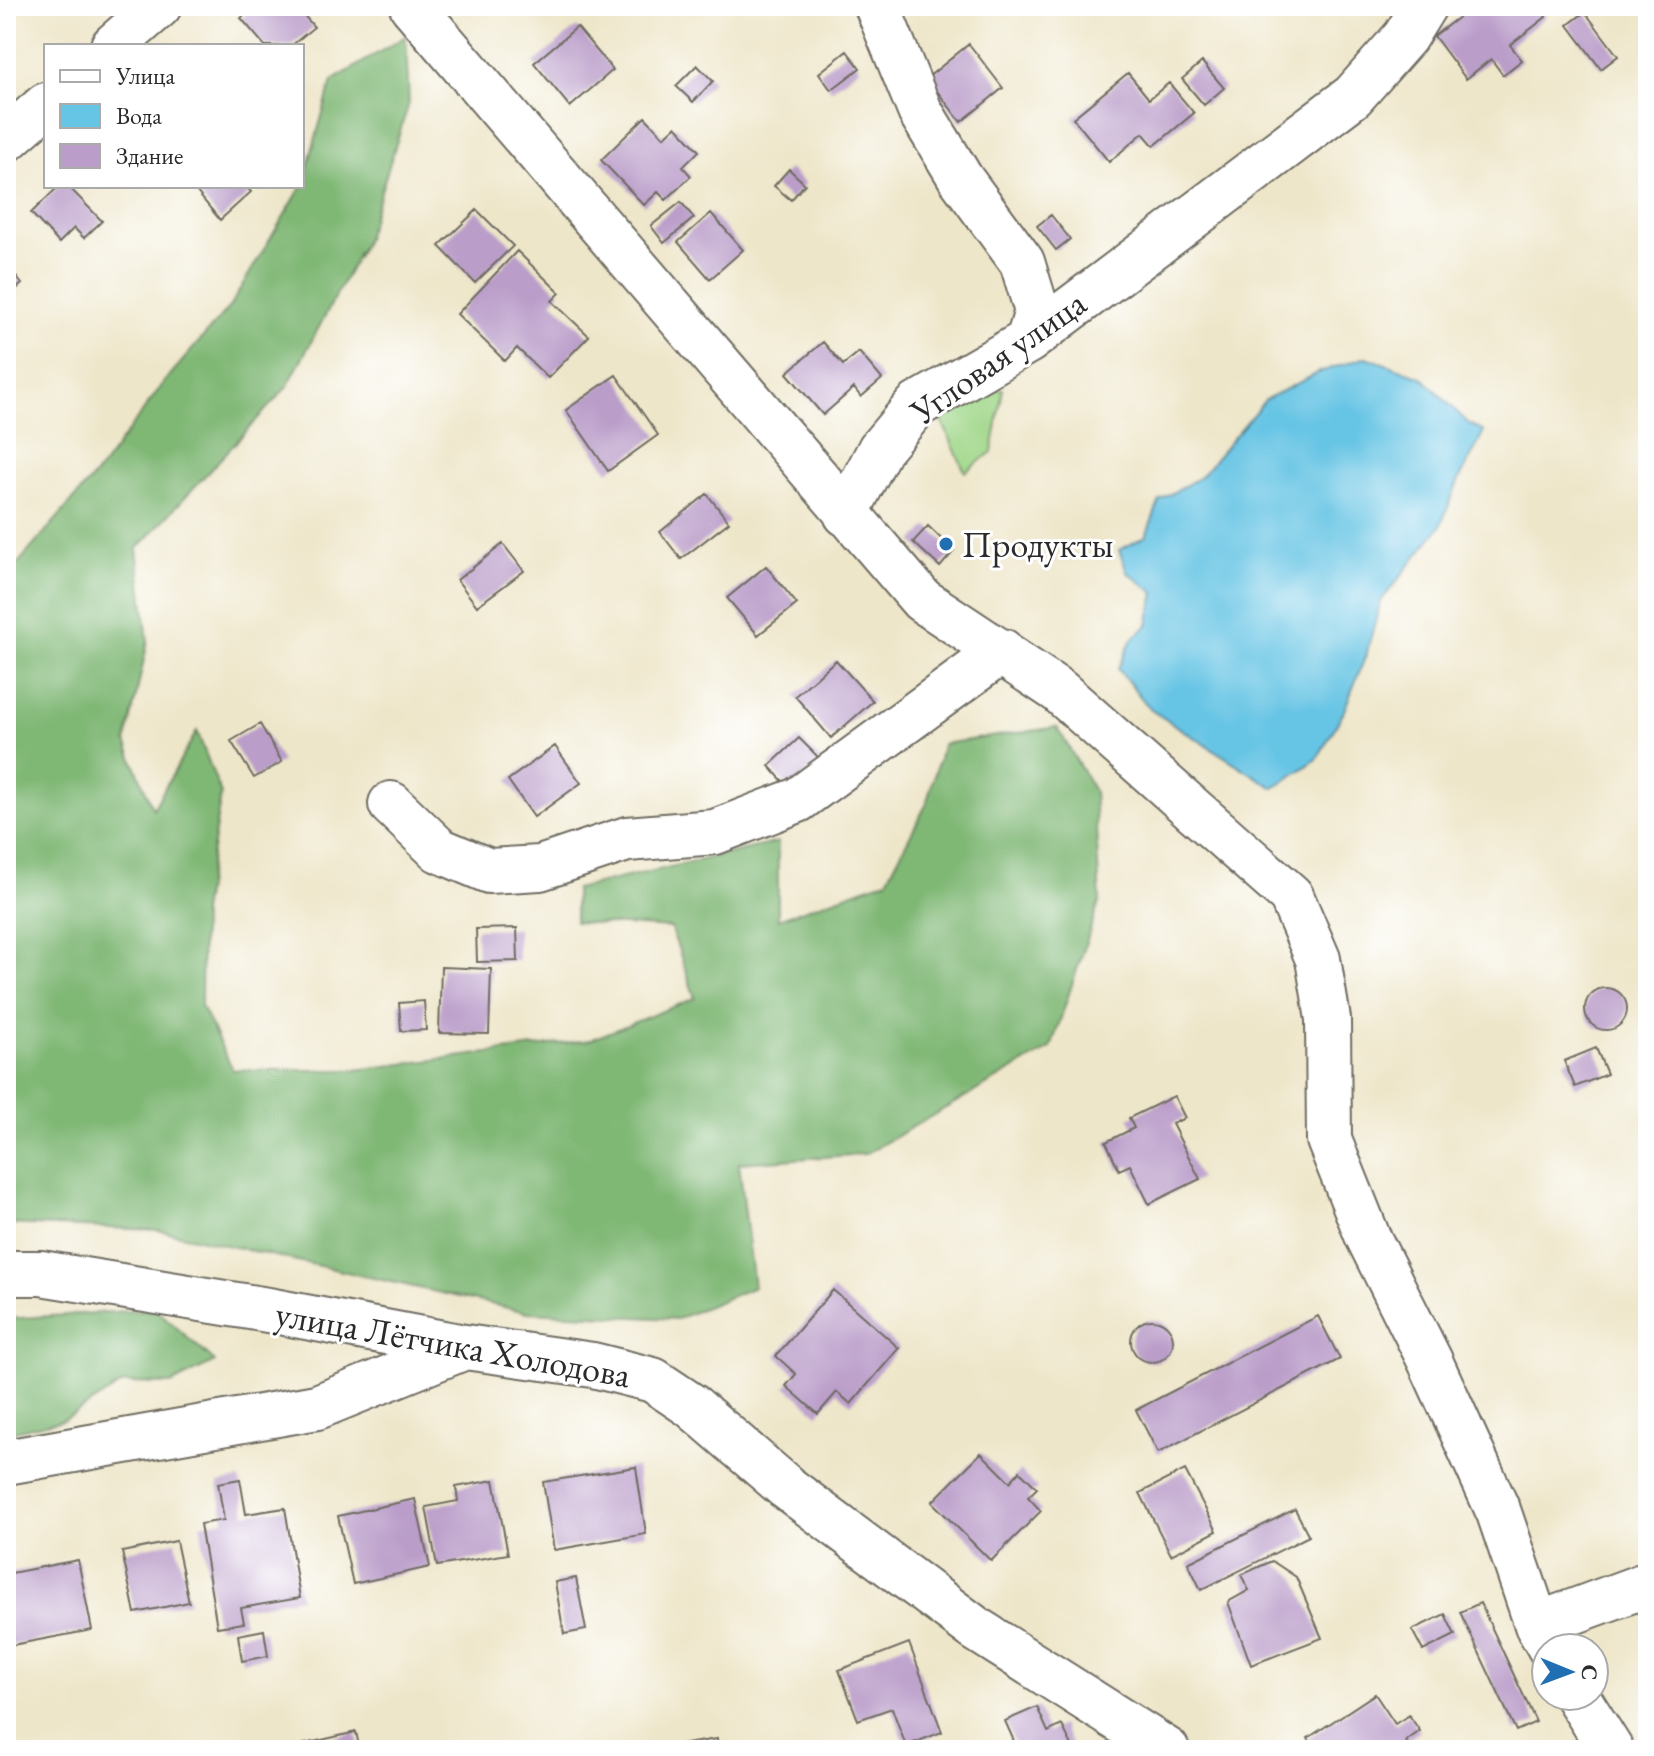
<svg xmlns="http://www.w3.org/2000/svg" width="1654" height="1756" font-family="'EB Garamond',serif">
  <rect width="100%" height="100%" fill="#fff"/>
  <filter id="ink" filterUnits="userSpaceOnUse"><feTurbulence type="fractalNoise" baseFrequency=".0125" numOctaves="2"/><feDisplacementMap in="SourceGraphic" scale="16" xChannelSelector="R" yChannelSelector="G"/><feConvolveMatrix kernelMatrix="1 2 1 2 8 2 1 2 1" color-interpolation-filters="sRGB"/></filter>
  <filter id="wash" filterUnits="userSpaceOnUse"><feTurbulence type="fractalNoise" baseFrequency=".006" numOctaves="4" result="noise"/><feDisplacementMap in="SourceGraphic" scale="32" xChannelSelector="R" yChannelSelector="G"/><feGaussianBlur stdDeviation="1.8" result="paint"/><feColorMatrix in="noise" values="0 0 0 0 0 0 0 0 0 0 0 0 0 0 0 0 0 1.4 0 .05"/><feComposite in="paint" operator="in"/></filter>
  <g filter="url(#wash)">
    <rect width="100%" height="100%" fill="#eee6c9"/>
    <path fill="#9fd687" stroke="#658059" stroke-width="2" d="M986 389H1003L992 452 965 472 937 410Z"/>
    <path fill="#7fb774" stroke="#557150" stroke-width="2" d="M406 36 409 103 365 241 287 387 137 549 148 641 126 742 153 809 197 731 221 794 202 912 201 1006 233 1070H355L590 1040 695 998 671 928 575 922V889L778 842V919L887 880 926 805 943 744 1057 727 1094 791 1100 900 1051 1048 865 1154 739 1163 754 1287 677 1319 526 1312 158 1230 6 1224V577L101 468 165 381 230 306 302 186 332 81Z
      M156 1309 215 1362 171 1384 124 1383 63 1420 6 1433V1319Z"/>
    <path fill="#66c4e4" stroke="#487888" stroke-width="2" d="M1366 357 1422 377 1468 423 1484 432 1458 482 1440 527 1381 601 1366 655 1343 713 1317 759 1274 788 1151 710 1118 669 1132 639 1148 625 1155 593 1127 572 1119 550 1146 536 1160 500 1200 477 1266 399 1320 372Z"/>
    <g id="blocks">
      <path fill="#ba9dc9" d="M255 6H296L314 27 291 46H265L241 18Z
        M1473 6H1538L1546 17 1510 45 1522 60 1503 75 1491 59 1466 79 1434 36Z
        M1585 12 1618 56 1601 69 1568 25Z
        M577 27 613 70 570 107 534 63Z
        M969 44 1003 88 961 122 927 78Z
        M847 51 860 68 831 90 819 73Z
        M1202 62 1224 88 1204 105 1182 79Z
        M697 65 713 81 693 102 676 86Z
        M1128 73 1149 99 1169 83 1194 113 1154 146 1143 133 1109 162 1073 118Z
        M645 117 664 137 676 126 699 151 683 167 691 176 666 200 658 192 644 205 601 160Z
        M789 169 805 184 791 200 774 186Z
        M59 186H68L102 221 84 238 74 228 59 243 31 213Z
        M202 186H246L251 192 220 220 196 191Z
        M681 202 694 218 664 243 651 226Z
        M477 210 513 246 475 283 439 246Z
        M711 213 743 250 710 279 678 242Z
        M1051 215 1070 239 1056 250 1037 226Z
        M517 251 560 293 552 301 589 336 548 378 517 348 505 361 457 314Z
        M6 264 22 284 6 297Z
        M823 342 843 365 859 352 882 379 861 397 854 388 823 415 787 373Z
        M616 375 658 435 608 471 566 410Z
        M707 494 729 522 681 559 660 532Z
        M928 526 954 551 940 567 913 542Z
        M503 544 524 571 477 606 457 580Z
        M766 566 797 604 758 635 727 598Z
        M836 660 873 701 831 738 795 696Z
        M260 724 282 762 254 778 231 741Z
        M799 738 821 760 790 789 769 766Z
        M555 746 581 783 534 817 508 780Z
        M517 928 518 961 477 962 476 929Z
        M441 967 491 969 489 1034 439 1033Z
        M1585 1009a21 21 0 1 1 42 0a21 21 0 1 1-42 0Z
        M424 1001 426 1030 401 1031 399 1003Z
        M1596 1048 1607 1074 1575 1087 1564 1061Z
        M1174 1096 1185 1118 1172 1124 1200 1179 1149 1204 1130 1165 1119 1170 1106 1142 1134 1128 1129 1118Z
        M833 1290 899 1348 851 1404 837 1392 818 1414 786 1386 796 1374 776 1356Z
        M1318 1316 1340 1359 1158 1453 1136 1410Z
        M1131 1341a21 21 0 1 1 42 0a21 21 0 1 1-42 0Z
        M981 1453 1010 1482 1020 1471 1037 1488 1028 1497 1041 1511 991 1561 932 1502Z
        M636 1467 646 1534 554 1550 543 1482Z
        M1185 1470 1217 1531 1171 1555 1140 1493Z
        M240 1479 246 1514 285 1508 300 1598 241 1608 244 1623 217 1627 200 1524 224 1520 218 1483Z
        M494 1480 508 1554 437 1566 426 1507 458 1501 456 1487Z
        M415 1499 430 1567 353 1584 338 1516Z
        M1295 1509 1309 1536 1201 1590 1188 1563Z
        M176 1541 189 1602 135 1613 122 1552Z
        M78 1560 92 1630 7 1646 6 1574Z
        M1272 1561 1296 1577 1322 1638 1251 1665 1228 1602 1249 1590 1241 1575Z
        M576 1578 586 1630 564 1634 555 1582Z
        M1480 1603 1536 1722 1516 1731 1460 1612Z
        M1445 1614 1455 1635 1423 1651 1412 1630Z
        M264 1630 268 1656 242 1661 238 1635Z
        M909 1643 942 1732 906 1746 892 1708 858 1720 839 1670Z
        M1375 1694 1395 1724 1409 1715 1420 1731 1406 1741 1412 1750H1315L1308 1738Z
        M1037 1707 1048 1732 1062 1725 1074 1750H1018L1005 1721Z
        M356 1732 360 1750H297L296 1746Z
        M717 1739 719 1750H660V1748Z"/>
    </g>
  </g>
  <g filter="url(#ink)">
    <use href="#blocks" fill-opacity="0" stroke="#6f6c62" stroke-width="2"/>
    <g fill="none" stroke-linecap="round" stroke-linejoin="round">
      <g stroke="#6f6c62" stroke-width="48">
        <path id="minor" d="M412 6 922 600 1059 691 1291 896 1318 959 1328 1019 1329 1140 1367 1235 1430 1361 1499 1513 1537 1625 1550 1648
          M877 6 920 111 961 179 1022 262 1037 311 1028 341
          M113 46 159 6
          M6 140 46 105
          M846 514 880 449 917 405 1028 341 1353 96 1405 37 1424 6
          M391 804 439 850 489 871 540 868 627 839 715 832 798 800 1002 651
          M6 1273H41L274 1311 465 1347 593 1365 653 1380 692 1406 786 1487 976 1629 1167 1750
          M6 1462 317 1407 465 1347
          M1537 1625 1648 1584
          M1577 1696 1611 1750"/>
      </g>
      <use href="#minor" stroke="#fff" stroke-width="44"/>
    </g>
  </g>
  <circle fill="#1f6fb2" stroke="#fff" stroke-width="3" cx="946" cy="544" r="8"/>
  <g text-anchor="middle" dominant-baseline="central" stroke-width="6" stroke-linejoin="round" paint-order="stroke">
    <g font-size="36" fill="#2b2b2b" stroke="#fff">
      <text transform="translate(998 357) rotate(-35)">Угловая улица</text>
      <text transform="translate(453 1344) rotate(10)">улица Лётчика Холодова</text>
    </g>
    <g font-size="36" fill="#2b2b2b" stroke="#fff" text-anchor="start">
      <text x="962" y="544">Продукты</text>
    </g>
  </g>
  <rect width="1654" height="1756" fill="none" stroke="#fff" stroke-width="32"/>
  <rect x="44" y="44" width="260" height="144" fill="#ffffff" stroke="#aaaaaa" stroke-width="2"/>
  <rect x="60" y="70" width="40" height="12" fill="#ffffff" stroke="#aaaaaa" stroke-width="2"/>
  <text x="116" y="84" font-size="24" fill="#2b2b2b">Улица</text>
  <rect x="60" y="104" width="40" height="24" fill="#66c4e4" stroke="#aaaaaa" stroke-width="2"/>
  <text x="116" y="124" font-size="24" fill="#2b2b2b">Вода</text>
  <rect x="60" y="144" width="40" height="24" fill="#ba9dc9" stroke="#aaaaaa" stroke-width="2"/>
  <text x="116" y="164" font-size="24" fill="#2b2b2b">Здание</text>
  <g transform="translate(1570 1672) rotate(91)"><circle r="38" fill="#ffffff" stroke="#aaaaaa" stroke-width="2"/>
  <path d="M0-6L14 30L0 20L-14 30Z" fill="#1f6fb2"/>
  <text y="-12" font-size="22" font-weight="bold" text-anchor="middle" fill="#2b2b2b">С</text>
  </g>
</svg>
